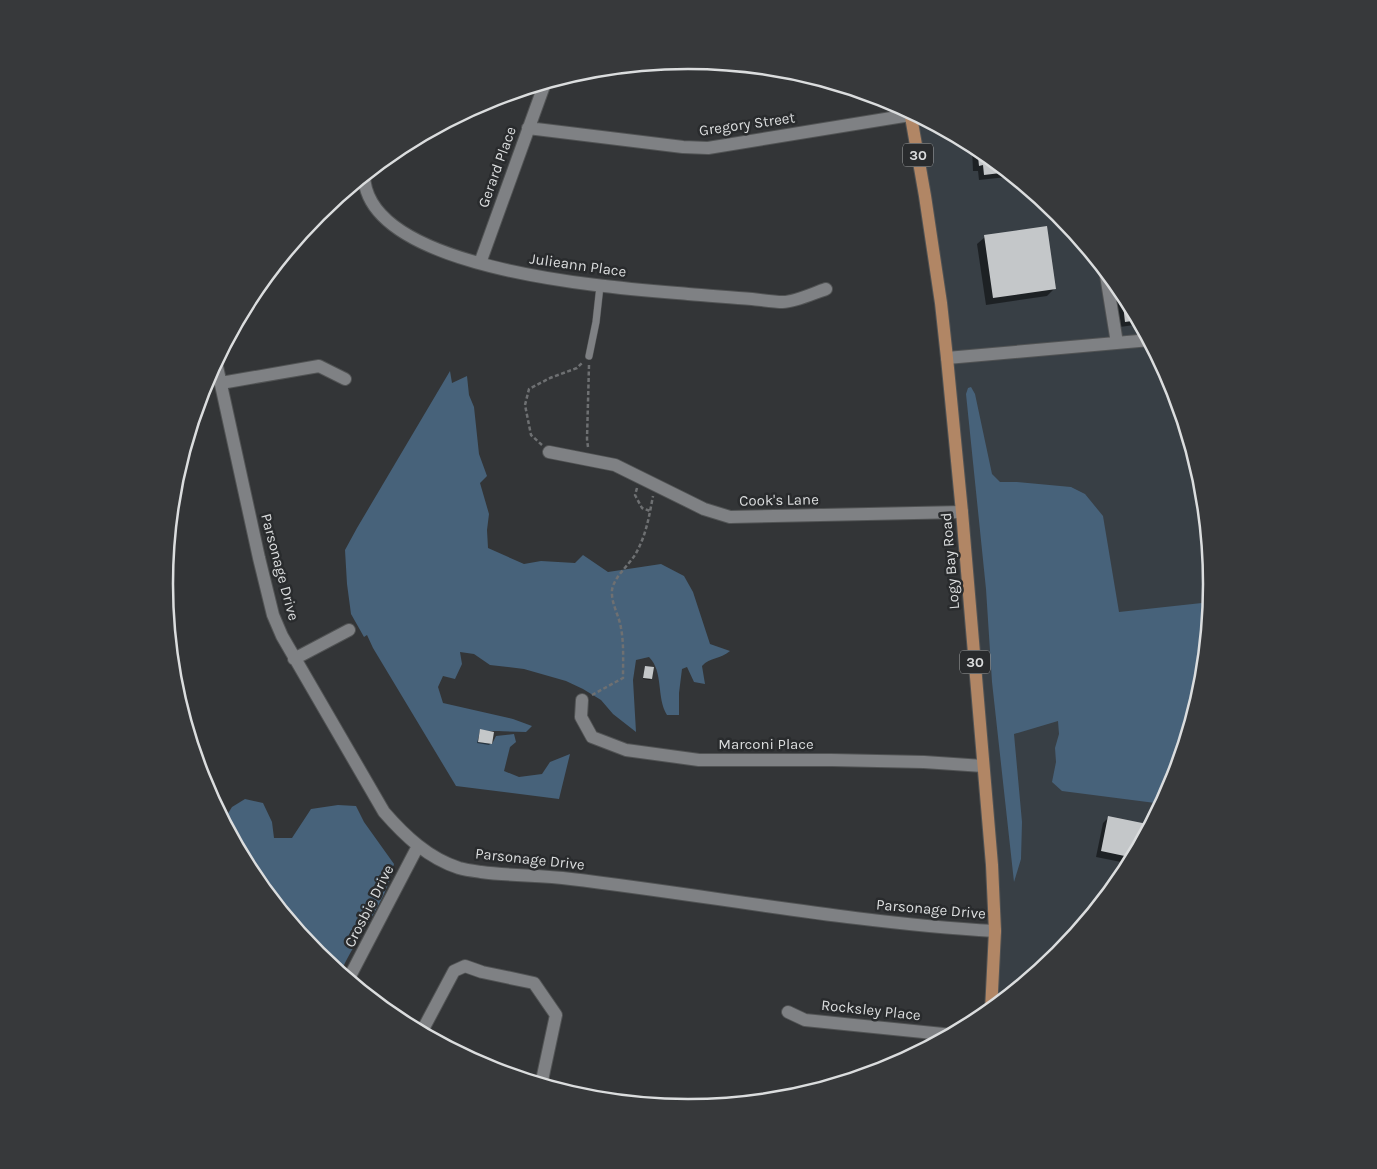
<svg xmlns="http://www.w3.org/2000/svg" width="1377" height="1169" font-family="Karla,sans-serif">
  <rect width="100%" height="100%" fill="#333537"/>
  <path fill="#383f45" d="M910 111 980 149 1060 214 1125 293 1173 384 1203 482 1213 585 1203 687 1173 785 1124 876 1059 956 991 1011 995 952 962 512Z"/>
  <path fill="#47627a" d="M450 371 452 383 467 376 469 395 474 407 479 454 487 476 480 483 489 514 487 530 488 548 524 564 541 561 575 563 583 555 608 572 661 564 684 576 693 592 710 644 730 651C721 659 710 657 702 666L705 684 694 682 687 667 682 669 679 693V715H667C656 697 664 672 649 657L636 660 633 680 636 732 613 714 601 700 583 689 566 681 524 669 490 665 474 654 460 652 462 664 455 679 443 676 438 687 443 703 513 719 532 726 526 732C511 731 496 732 480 730L478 742 492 744 496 736 514 734 516 742 510 747 504 771 519 777 542 774 550 762 570 754 559 799 456 786 373 648 367 635 364 637 351 614 347 584 345 550 357 528Z
    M971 387 975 394 992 474 1000 482H1017L1071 487 1085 494 1103 516 1119 612 1211 602 1203 687 1173 785 1163 804 1062 791 1052 782 1056 762 1055 748 1059 734 1058 721 1014 734 1022 822 1021 859 1014 882 992 682 986 589 966 394 968 388Z
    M245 799 263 803 272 822 274 838H292L311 809 338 805 356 806 364 822 394 864C386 905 356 936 340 974L317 955 252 876 231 837 235 828 227 815 232 807Z"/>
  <path fill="#0007" d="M974 145 980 149 1011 174 1007 177 979 180 978 171H973L972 149Z
    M985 237 1055 288 1047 296 986 305 977 244Z
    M1119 287 1125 293 1141 324 1120 327 1115 291Z
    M645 667 651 678 650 680 643 679Z
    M480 731 491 743 489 745 477 743Z
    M1108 818 1151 826 1131 864 1096 857 1103 823Z"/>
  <path fill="#c4c7c9" d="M977 147 980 149 1009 172 984 175 983 165 979 166Z
    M1047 226 1056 289 993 298 984 235Z
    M1121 288 1125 293 1139 320 1125 322Z
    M645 666 654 667 652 679 643 678Z
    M480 729 494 732 492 744 478 742Z
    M1108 816 1152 825 1134 858 1101 851Z"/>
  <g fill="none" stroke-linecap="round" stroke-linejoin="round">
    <g stroke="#515354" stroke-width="8">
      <path id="lane" d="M589 356 596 322 600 286"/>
    </g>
    <g stroke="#515354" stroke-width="14">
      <path id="street" d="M528 128 683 147 708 148 910 115
        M364 175C366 272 618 288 688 294 710 296 731 297 752 299 762 300 773 302 783 302 795 302 814 293 826 289
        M480 263 545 83
        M1105 269 1117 343
        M947 358 1150 340
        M216 362 259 558 273 615 282 636 384 812C405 836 428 858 459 868 466 870 474 871 481 872 511 876 541 875 571 879 713 896 853 923 995 931
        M221 383 319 366 345 379
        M549 452 615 465 704 509 730 517 962 512
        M294 659 349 630
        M582 700 581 717 592 737 626 750 699 760H832L924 762 983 766
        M348 980 418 846
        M788 1012 805 1020 953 1035
        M421 1033 454 971 465 966 482 972 534 983 556 1015 541 1085"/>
    </g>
    <g stroke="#515354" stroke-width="14">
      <path id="primary" d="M910 111 925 196 941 303 947 358 962 512 992 865 995 931 991 1011"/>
    </g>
    <path stroke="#6e7072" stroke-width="2.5" stroke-dasharray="4 2.5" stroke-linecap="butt" d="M542 445 531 435 525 405 529 389 550 378 577 368 583 362
      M588 447 587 439 589 365
      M637 488 635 495 642 508 650 511
      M592 695 623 678C623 661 624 644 621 628 619 615 611 604 612 590 614 577 628 566 635 555 646 536 649 517 653 496"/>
    <use href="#lane" stroke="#7f8184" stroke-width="7"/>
    <use href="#street" stroke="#7f8184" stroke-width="12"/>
    <use href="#primary" stroke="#b18665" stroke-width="12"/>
  </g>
  <g text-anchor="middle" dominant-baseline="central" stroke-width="5" stroke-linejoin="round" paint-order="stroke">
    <g fill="#292b2d" stroke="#a6a8a9" stroke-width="1">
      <rect x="903" y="143.5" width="30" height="23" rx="4"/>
      <rect x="960" y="650.5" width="30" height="23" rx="4"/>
    </g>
    <g font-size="14" font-weight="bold" fill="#dbddde">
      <text x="918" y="155">30</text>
      <text x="975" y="662">30</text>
    </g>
    <g font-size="15" fill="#dbddde" stroke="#292b2d">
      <text transform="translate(747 124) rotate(-8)">Gregory Street</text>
      <text transform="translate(497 167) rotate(-70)">Gerard Place</text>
      <text transform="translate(578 265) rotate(8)">Julieann Place</text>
      <text transform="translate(779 500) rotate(-1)">Cook's Lane</text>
      <text transform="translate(950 561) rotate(-95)">Logy Bay Road</text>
      <text transform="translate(280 567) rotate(75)">Parsonage Drive</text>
      <text x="766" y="744">Marconi Place</text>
      <text transform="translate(530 859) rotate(6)">Parsonage Drive</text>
      <text transform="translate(369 906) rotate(-63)">Crosbie Drive</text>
      <text transform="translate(931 909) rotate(5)">Parsonage Drive</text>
      <text transform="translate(871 1010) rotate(6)">Rocksley Place</text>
    </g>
  </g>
  <path d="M0 0H1377V1169H0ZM173 584a515 515 0 1 1 1030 0a515 515 0 1 1-1030 0Z" fill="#37393b" fill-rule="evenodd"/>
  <path fill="none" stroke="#dbddde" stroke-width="2.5" d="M173 584a515 515 0 1 1 1030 0a515 515 0 1 1-1030 0Z"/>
</svg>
